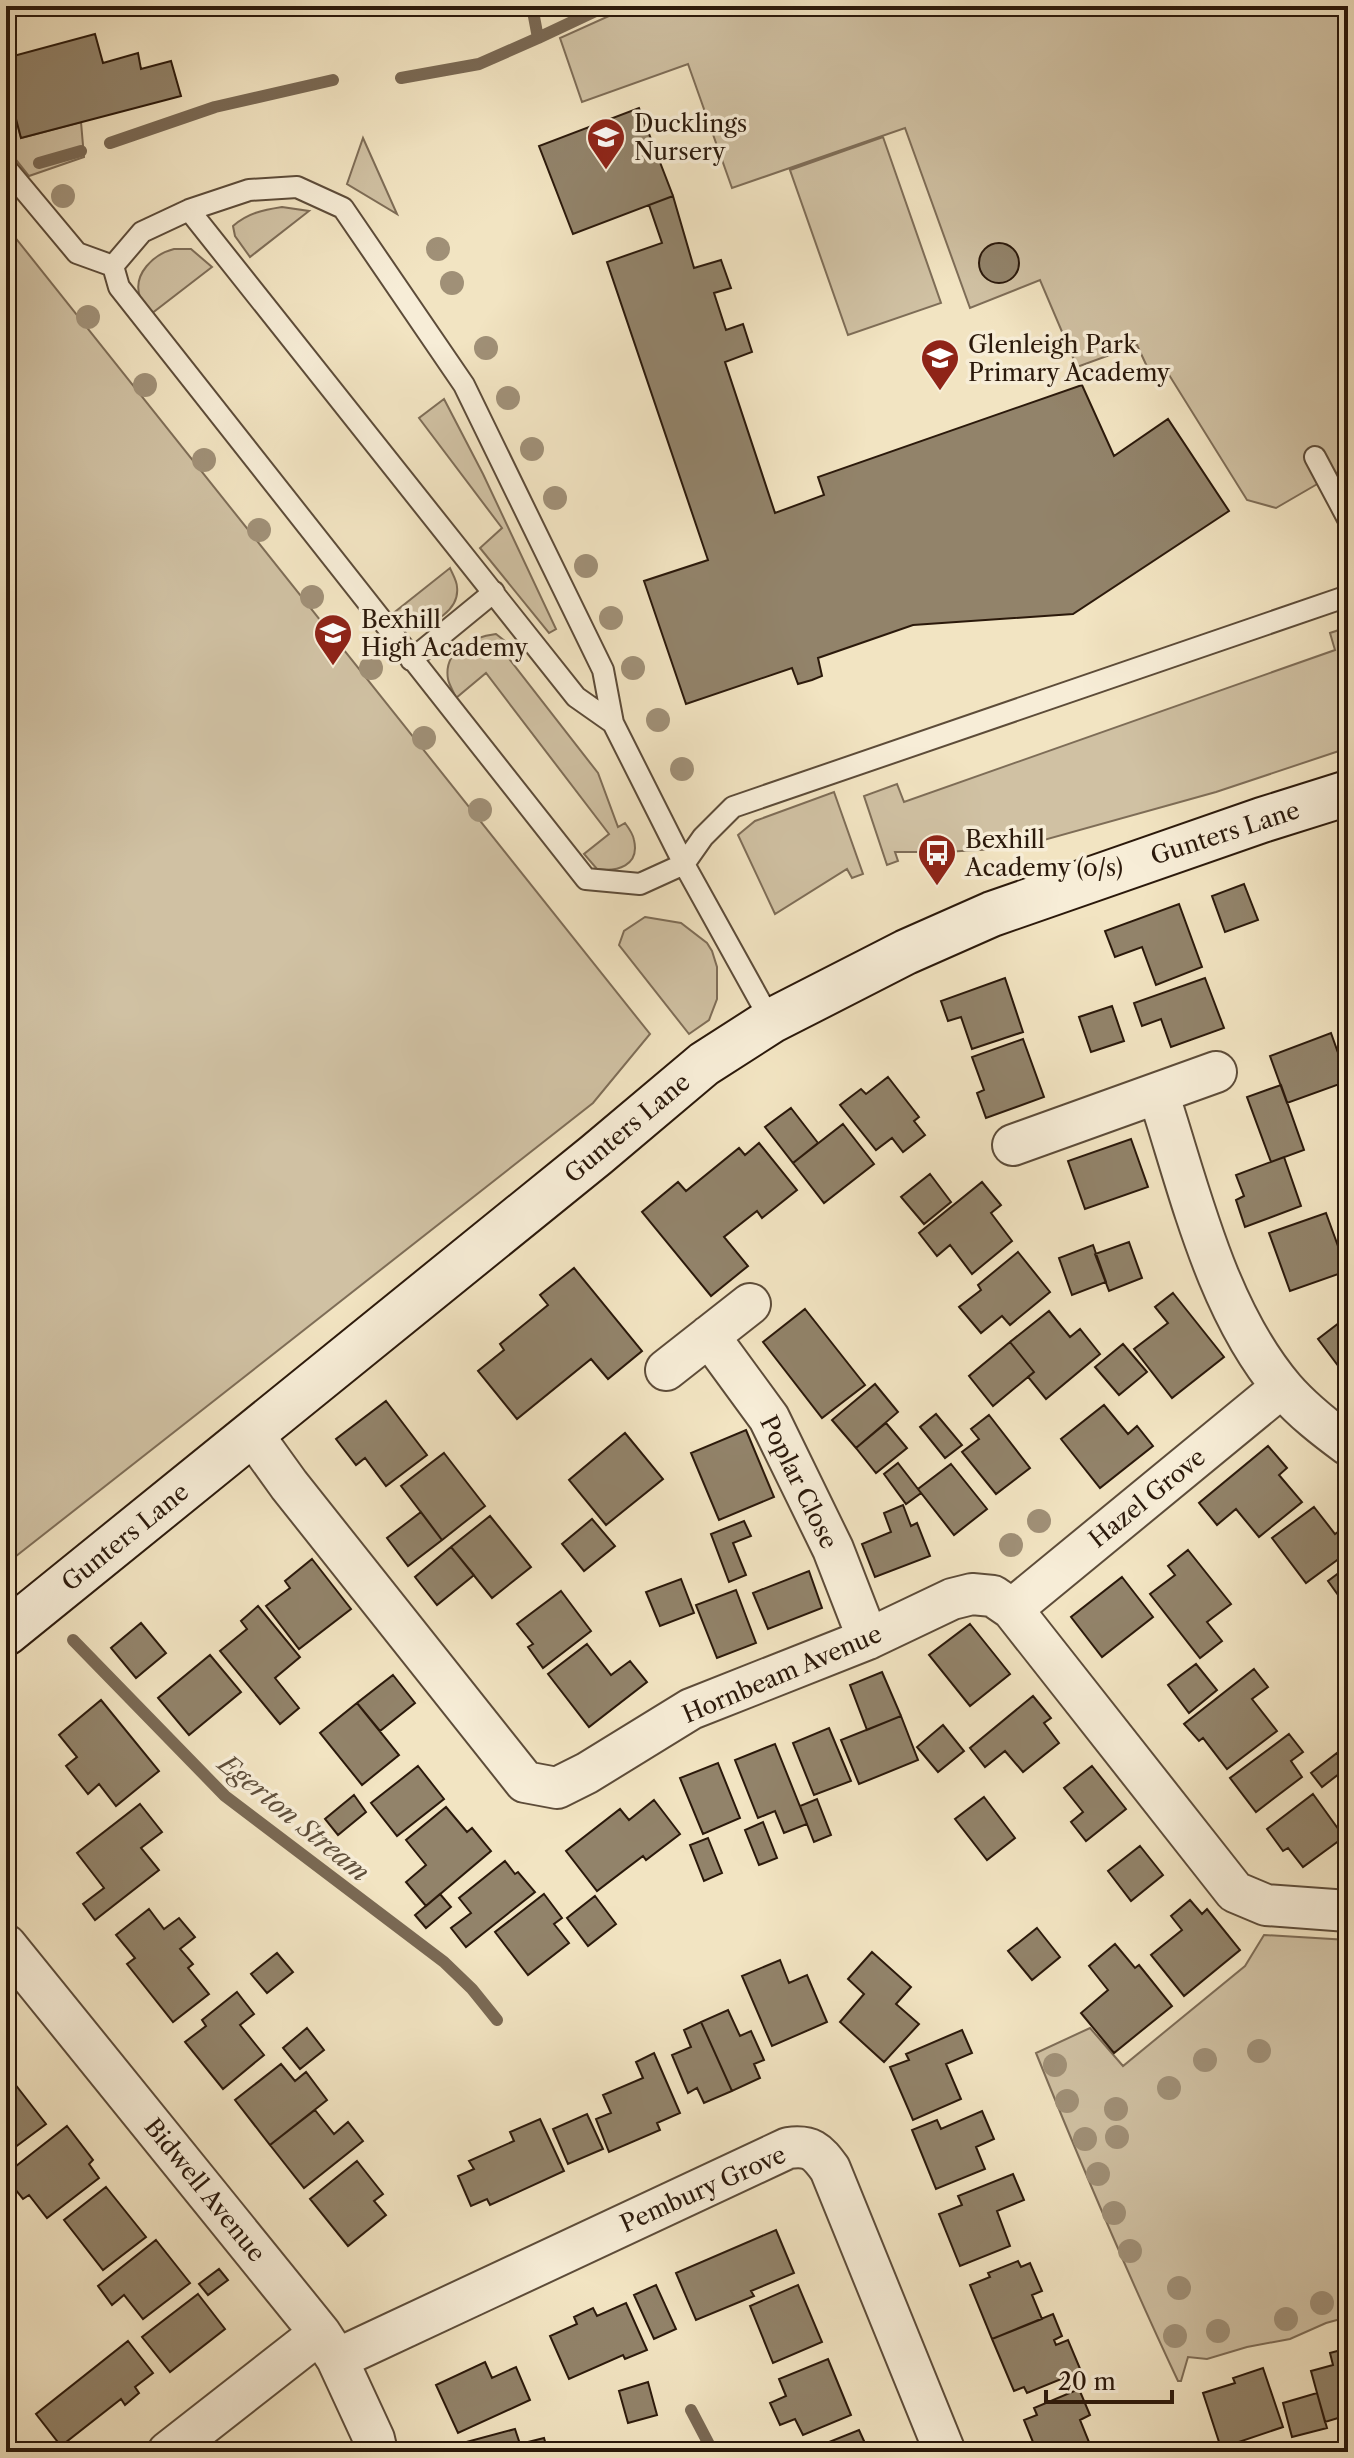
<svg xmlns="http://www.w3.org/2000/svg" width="1354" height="2458" font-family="'Libre Caslon Text',serif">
  <rect width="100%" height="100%" fill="#f2e4c2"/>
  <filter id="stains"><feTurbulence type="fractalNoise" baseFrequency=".0025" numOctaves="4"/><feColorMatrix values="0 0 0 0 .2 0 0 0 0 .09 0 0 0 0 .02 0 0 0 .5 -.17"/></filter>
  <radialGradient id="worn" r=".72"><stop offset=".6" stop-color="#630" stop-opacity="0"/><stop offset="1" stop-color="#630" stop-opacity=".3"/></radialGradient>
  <path fill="#d0c1a3" stroke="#7e6d57" stroke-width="2" d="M631 6H1348V488L1338 472 1276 508 1247 500 1166 370 1150 373 1137 345 1077 367 1040 280 970 308 905 128 732 188 688 64 582 102 560 38Z
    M6 81 21 138 81 122 84 157 29 176 6 147Z
    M883 137 941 303 848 335 790 170Z
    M363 138 397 214 347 184Z
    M282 207 309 211 250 257 235 236 233 226C248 213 263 210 282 207Z
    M6 226 650 1034 593 1103 6 1564Z
    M174 249H191L212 267 151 314C148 309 142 303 140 297 132 274 154 254 174 249Z
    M444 399 483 474 556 629 549 633 480 548 502 528 419 418Z
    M450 568C452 573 457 581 457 587 460 611 432 624 413 630L391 615Z
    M1348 627V748L1216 792 1015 848 944 852H895L898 861 887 865 864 796 897 784 904 802 1335 650 1330 633Z
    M496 634 515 649 507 656 598 773 618 827 625 823C628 827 633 834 634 840 640 866 617 872 597 869L584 854 609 834 486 673 456 698C454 692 449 685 448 679 443 650 473 637 496 634Z
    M834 792 863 874 852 878 847 869 775 914 738 835 755 821Z
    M645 917 681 923 707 943 712 951 717 967V999L709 1020 689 1034 619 945 624 931Z
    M1264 1935 1348 1940V2317L1326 2323 1290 2339 1247 2347 1207 2359 1188 2357 1181 2381H1178C1127 2273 1081 2164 1036 2053L1090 2028 1123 2066 1245 1966Z"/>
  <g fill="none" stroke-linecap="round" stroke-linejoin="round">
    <path stroke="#7a6954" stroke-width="12" d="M532 6 538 38 606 6
      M401 78 479 64 538 38
      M110 143 215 107 333 80
      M39 163 81 151
      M73 1640 225 1796 444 1962 472 1989 497 2020
      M691 2410 713 2452"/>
  </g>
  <path fill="#92836a" stroke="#2b190b" stroke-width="2" d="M95 34 103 63 138 53 141 69 171 61 181 96 21 138 6 81V58Z
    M639 108 673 196 573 234 539 146Z
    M673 196 694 268 721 260 731 288 714 293 726 330 743 324 752 352 725 362 775 513 824 495 818 477 1082 385 1114 456 1168 419 1229 511 1073 614 913 625 818 658 822 676 812 680 798 684 792 668 686 704 644 581 708 560 607 262 662 243 649 205Z
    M979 263a20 20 0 1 1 40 0a20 20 0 1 1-40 0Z
    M1244 884 1258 920 1225 932 1212 896Z
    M1179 904 1202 967 1156 985 1142 947 1115 957 1105 931Z
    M1005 978 1023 1032 972 1049 961 1017 948 1021 941 1001Z
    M1205 978 1224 1028 1171 1047 1161 1019 1142 1026 1134 1003Z
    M1112 1006 1124 1041 1091 1052 1079 1017Z
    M1331 1033 1348 1081 1287 1103 1270 1056Z
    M1023 1039 1044 1097 986 1118 977 1093 984 1090 972 1057Z
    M888 1077 919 1117 914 1121 925 1135 903 1152 892 1138 876 1150 840 1105 861 1089 866 1094Z
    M1281 1085 1304 1150 1271 1162 1247 1097Z
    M791 1108 818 1143 793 1163 765 1127Z
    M843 1124 874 1164 824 1203 793 1163Z
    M1131 1139 1148 1187 1085 1209 1068 1161Z
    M759 1143 797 1190 762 1218 757 1211 724 1237 748 1266 711 1296 642 1212 678 1182 686 1191 739 1148 745 1155Z
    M1284 1157 1301 1206 1245 1227 1236 1200 1244 1196 1236 1175Z
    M930 1174 951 1202 924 1224 901 1197Z
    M982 1182 1001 1205 991 1213 1012 1241 972 1274 950 1245 937 1256 919 1233Z
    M1326 1213 1347 1271 1290 1291 1269 1233Z
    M1129 1242 1142 1278 1109 1291 1095 1254Z
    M1093 1245 1106 1282 1072 1295 1059 1258Z
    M1018 1252 1050 1292 1010 1325 1002 1316 981 1333 959 1307 981 1290 978 1285Z
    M574 1268 642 1351 608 1379 591 1359 517 1419 478 1371 504 1350 500 1344 548 1305 540 1295Z
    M1173 1293 1224 1357 1172 1398 1134 1349 1168 1323 1155 1307Z
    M805 1309 865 1385 822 1418 763 1342Z
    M1049 1311 1070 1337 1080 1329 1100 1354 1046 1399 1028 1377 1034 1372 1010 1342Z
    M1348 1316V1379L1318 1339Z
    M1010 1342 1034 1372 993 1406 969 1376Z
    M1123 1344 1147 1372 1119 1395 1095 1367Z
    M875 1384 898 1412 856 1448 832 1420Z
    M386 1401 427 1455 386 1486 365 1458 356 1465 336 1439Z
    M1104 1405 1128 1434 1137 1426 1153 1446 1100 1488 1061 1439Z
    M936 1414 962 1445 945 1458 920 1427Z
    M989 1415 1030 1468 996 1494 962 1452 979 1439 971 1429Z
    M886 1423 907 1448 876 1473 856 1448Z
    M746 1430 774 1497 719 1520 691 1453Z
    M625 1433 663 1479 606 1525 569 1480Z
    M1268 1446 1287 1468 1279 1475 1302 1502 1259 1537 1236 1509 1217 1525 1199 1503Z
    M444 1453 485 1506 442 1540 401 1486Z
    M898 1463 921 1493 906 1504 884 1474Z
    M951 1464 987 1509 954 1535 918 1489Z
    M903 1505 911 1526 917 1523 930 1556 875 1577 862 1544 891 1532 884 1513Z
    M1314 1507 1335 1534 1346 1526 1348 1529V1552L1306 1583 1272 1538Z
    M421 1512 442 1540 408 1566 387 1538Z
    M490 1516 531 1567 492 1598 451 1547Z
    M592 1519 615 1546 584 1571 562 1544Z
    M744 1521 751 1536 733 1543 746 1575 729 1582 711 1534Z
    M451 1547 474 1575 437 1605 415 1577Z
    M1188 1550 1231 1604 1207 1622 1222 1641 1200 1658 1150 1594 1175 1575 1168 1566Z
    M312 1559 351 1609 299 1649 266 1606 290 1588 285 1581Z
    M1348 1566V1609L1328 1581Z
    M809 1571 822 1608 768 1629 753 1593Z
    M1122 1577 1153 1617 1102 1657 1071 1617Z
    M681 1579 694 1613 660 1626 646 1592Z
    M736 1590 756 1643 717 1658 696 1605Z
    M561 1591 591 1631 543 1668 528 1647 533 1644 517 1624Z
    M258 1606 300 1657 275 1678 299 1708 280 1724 220 1651 247 1629 241 1621Z
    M141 1623 166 1653 136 1678 111 1648Z
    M970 1624 1010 1674 970 1706 929 1655Z
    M587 1644 611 1675 630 1661 647 1682 589 1727 548 1674Z
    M210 1655 241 1692 189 1735 158 1698Z
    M1196 1664 1217 1690 1189 1713 1168 1685Z
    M1254 1669 1268 1687 1252 1699 1277 1731 1227 1769 1203 1738 1199 1741 1184 1724Z
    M882 1672 901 1716 867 1730 850 1685Z
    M393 1675 415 1703 380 1731 357 1703Z
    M1033 1696 1051 1718 1044 1723 1059 1743 1023 1772 1005 1751 985 1767 970 1748Z
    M101 1700 159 1771 116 1806 99 1784 88 1794 66 1766 77 1757 59 1735Z
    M357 1703 399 1755 362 1785 320 1733Z
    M901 1716 918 1760 859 1784 841 1740Z
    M943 1725 964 1751 938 1772 917 1747Z
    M829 1728 851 1781 814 1795 793 1743Z
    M1289 1734 1303 1752 1291 1761 1302 1777 1256 1812 1230 1778Z
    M775 1744 807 1824 784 1833 775 1811 758 1818 735 1760Z
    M1337 1753 1348 1767 1322 1787 1311 1773Z
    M718 1763 740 1818 703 1834 680 1778Z
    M418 1766 444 1799 397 1836 371 1803Z
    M1092 1766 1126 1809 1086 1841 1071 1822 1083 1812 1064 1788Z
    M1313 1794 1344 1837 1303 1867 1288 1848 1283 1851 1267 1829Z
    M354 1795 366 1812 338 1835 325 1819Z
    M984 1797 1015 1838 987 1860 955 1819Z
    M817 1799 831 1835 814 1842 800 1806Z
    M654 1800 680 1834 646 1860 643 1856 597 1891 566 1851 620 1809 629 1820Z
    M140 1804 162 1832 141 1848 159 1870 95 1920 83 1904 104 1888 77 1853Z
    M446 1807 467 1832 472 1828 491 1851 426 1906 406 1882 426 1865 406 1840Z
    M763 1822 777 1858 759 1865 745 1830Z
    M708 1838 722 1873 704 1881 690 1845Z
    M1140 1846 1163 1875 1131 1901 1108 1871Z
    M505 1861 515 1874 518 1872 535 1892 466 1947 451 1928 471 1913 459 1898Z
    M440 1894 451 1907 426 1928 415 1915Z
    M544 1894 562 1918 554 1924 569 1943 528 1975 495 1932Z
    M595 1896 616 1924 588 1946 567 1918Z
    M1190 1900 1202 1914 1207 1909 1240 1950 1184 1996 1151 1955 1182 1930 1171 1916Z
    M149 1909 164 1929 179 1918 195 1937 180 1949 193 1964 188 1968 209 1994 173 2022 127 1964 135 1958 116 1935Z
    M1037 1928 1060 1957 1032 1980 1008 1951Z
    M1115 1944 1135 1968 1139 1965 1172 2006 1114 2053 1081 2013 1108 1990 1089 1966Z
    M872 1952 911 1987 896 2004 919 2024 884 2062 840 2022 864 1994 848 1979Z
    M277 1953 293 1972 267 1993 251 1974Z
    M780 1960 789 1983 807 1975 827 2022 772 2046 742 1976Z
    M237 1992 254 2014 240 2025 264 2055 223 2089 185 2042 206 2026 202 2020Z
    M728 2010 740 2036 751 2031 764 2060 754 2064 760 2078 732 2091 701 2022Z
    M701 2022 732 2091 704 2103 697 2088 688 2093 672 2055 691 2047 684 2030Z
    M307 2028 324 2050 300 2069 283 2048Z
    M962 2030 972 2053 946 2064 961 2099 913 2120 890 2067 909 2060 906 2054Z
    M654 2053 680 2113 657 2123 660 2130 609 2152 596 2119 611 2113 603 2095 643 2078 636 2062Z
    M281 2064 295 2081 306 2072 327 2100 270 2145 235 2100Z
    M11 2079 46 2124 6 2154V2083Z
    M315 2110 334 2134 348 2122 363 2141 304 2188 270 2145Z
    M982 2111 994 2139 976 2147 985 2169 936 2189 912 2130 937 2120 941 2129Z
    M587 2114 603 2149 568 2164 553 2129Z
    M540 2119 564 2171 490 2205 487 2199 471 2206 458 2176 474 2169 469 2161 514 2141 510 2132Z
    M67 2126 93 2160 89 2164 99 2178 47 2218 29 2195 23 2199 6 2178V2174Z
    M357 2161 383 2194 374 2201 386 2215 348 2246 310 2199Z
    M1013 2174 1024 2200 997 2211 1010 2246 960 2266 939 2214 962 2205 958 2196Z
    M106 2187 146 2237 103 2270 64 2220Z
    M776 2230 794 2273 751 2291 754 2296 696 2320 676 2273Z
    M156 2240 190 2283 143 2319 124 2295 112 2305 98 2286Z
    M1018 2261 1021 2267 1030 2263 1042 2291 1032 2295 1042 2319 992 2339 970 2285 990 2277 988 2273Z
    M219 2269 228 2280 208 2295 199 2284Z
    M656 2285 676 2329 654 2339 634 2295Z
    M798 2285 822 2342 773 2363 750 2306Z
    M198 2294 225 2329 170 2372 142 2337Z
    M626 2303 647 2350 625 2359 623 2355 569 2379 550 2336 577 2324 574 2317 593 2308 597 2316Z
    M1053 2314 1062 2336 1054 2340 1056 2345 1068 2340 1081 2371 1027 2393 1024 2387 1014 2391 992 2339Z
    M128 2341 153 2373 135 2387 139 2393 125 2405 121 2399 61 2446 36 2414Z
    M1348 2348V2415L1325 2422 1311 2371 1333 2365 1330 2353Z
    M828 2359 851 2415 803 2435 795 2419 780 2425 770 2403 786 2396 779 2379Z
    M485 2362 492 2378 516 2367 530 2400 458 2433 436 2385Z
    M1263 2368 1283 2427 1221 2448 1203 2393 1235 2383 1233 2378Z
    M648 2382 657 2415 628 2423 619 2391Z
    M1079 2389 1090 2415 1080 2420 1093 2452H1037L1024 2420 1037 2415 1034 2408Z
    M1317 2393 1327 2428 1292 2437 1283 2403Z
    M515 2429 520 2444 544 2438 548 2452H461L459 2444Z
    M859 2430 869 2452H827L833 2450 829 2442Z"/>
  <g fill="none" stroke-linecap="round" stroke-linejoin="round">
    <g stroke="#5d4c39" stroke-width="24">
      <path id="lane" d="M6 168 77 253 113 266
        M189 210 576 697 613 723
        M1315 457 1348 519
        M411 660 494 592
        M771 1021 684 864 613 723 603 670 464 385 343 208 297 187 249 190 189 210 142 232 113 266 119 287 586 879 640 884 684 864 703 837 733 807 1348 596"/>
    </g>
    <g stroke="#5d4c39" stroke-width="44">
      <path id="street" d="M1158 1093C1190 1191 1216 1309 1284 1389 1303 1411 1325 1428 1348 1445
        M1013 1145 1216 1072
        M709 1336 769 1418 833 1549 868 1639
        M666 1370 750 1304
        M253 1435 289 1485 525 1782 557 1788 587 1773 691 1709 868 1639 952 1599 972 1594 993 1596 1012 1609 1235 1892 1266 1905 1348 1911
        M1012 1609 1282 1387
        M6 1945 320 2333 337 2359 374 2439 377 2452
        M337 2359 788 2148C811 2145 817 2151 830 2169L945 2452
        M168 2452 320 2333"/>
    </g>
    <g stroke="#2b190b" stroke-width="48">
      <path id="secondary" d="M6 1633 596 1155 704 1064 771 1021 906 952 992 914 1262 820 1348 793"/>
    </g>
    <use href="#lane" stroke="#f7edd7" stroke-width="20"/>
    <use href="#street" stroke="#f7edd7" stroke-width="40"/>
    <use href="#secondary" stroke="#f7edd7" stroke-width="44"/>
  </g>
  <g fill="#a09077">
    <circle cx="63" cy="196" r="12"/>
    <circle cx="438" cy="249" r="12"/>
    <circle cx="452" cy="283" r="12"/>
    <circle cx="88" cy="317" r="12"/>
    <circle cx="486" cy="348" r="12"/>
    <circle cx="145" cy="385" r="12"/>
    <circle cx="508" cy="398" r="12"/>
    <circle cx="532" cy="449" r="12"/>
    <circle cx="204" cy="460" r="12"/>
    <circle cx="555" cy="498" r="12"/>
    <circle cx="259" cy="530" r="12"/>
    <circle cx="586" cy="566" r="12"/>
    <circle cx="312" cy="597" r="12"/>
    <circle cx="611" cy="618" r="12"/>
    <circle cx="371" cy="668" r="12"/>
    <circle cx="633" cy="668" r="12"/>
    <circle cx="658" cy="720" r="12"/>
    <circle cx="424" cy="738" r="12"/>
    <circle cx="682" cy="769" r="12"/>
    <circle cx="480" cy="810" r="12"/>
    <circle cx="1039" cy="1521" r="12"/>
    <circle cx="1011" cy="1545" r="12"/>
    <circle cx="1259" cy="2051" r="12"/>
    <circle cx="1205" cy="2060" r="12"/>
    <circle cx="1055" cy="2065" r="12"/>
    <circle cx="1169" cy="2088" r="12"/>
    <circle cx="1067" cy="2101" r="12"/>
    <circle cx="1116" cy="2109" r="12"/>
    <circle cx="1117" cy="2137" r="12"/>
    <circle cx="1085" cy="2139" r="12"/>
    <circle cx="1098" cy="2174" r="12"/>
    <circle cx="1114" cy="2213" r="12"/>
    <circle cx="1130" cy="2251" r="12"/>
    <circle cx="1179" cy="2288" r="12"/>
    <circle cx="1322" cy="2303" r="12"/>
    <circle cx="1286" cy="2319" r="12"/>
    <circle cx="1218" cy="2331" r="12"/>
    <circle cx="1175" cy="2336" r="12"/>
  </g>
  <defs>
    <g id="school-pin" transform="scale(2)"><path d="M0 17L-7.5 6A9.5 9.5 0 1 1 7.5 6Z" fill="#8f2418" stroke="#f7edd7"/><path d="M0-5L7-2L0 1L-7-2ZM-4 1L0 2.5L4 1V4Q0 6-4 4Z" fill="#fff"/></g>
    <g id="bus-pin" transform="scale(2)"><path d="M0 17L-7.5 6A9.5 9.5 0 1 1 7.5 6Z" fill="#8f2418" stroke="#f7edd7"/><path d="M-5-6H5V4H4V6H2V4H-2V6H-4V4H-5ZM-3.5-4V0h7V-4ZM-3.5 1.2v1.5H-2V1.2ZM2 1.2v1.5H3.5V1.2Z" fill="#fff"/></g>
  </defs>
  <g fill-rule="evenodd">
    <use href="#school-pin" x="606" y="137"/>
    <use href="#school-pin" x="940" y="358"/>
    <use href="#school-pin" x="333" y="633"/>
    <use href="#bus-pin" x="937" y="853"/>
  </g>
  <g text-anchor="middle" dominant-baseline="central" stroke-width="7" stroke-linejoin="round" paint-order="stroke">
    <g font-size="24" fill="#2b190b" stroke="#f7edd7" text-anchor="start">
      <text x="634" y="123">Ducklings<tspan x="634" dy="28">Nursery</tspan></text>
      <text x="968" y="344">Glenleigh Park<tspan x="968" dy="28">Primary Academy</tspan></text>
      <text x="361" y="619">Bexhill<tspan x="361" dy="28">High Academy</tspan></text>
      <text x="965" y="839">Bexhill<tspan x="965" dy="28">Academy (o/s)</tspan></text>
    </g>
    <g font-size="24" fill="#2b190b" stroke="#f7edd7">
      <text transform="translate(1225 833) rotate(-18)">Gunters Lane</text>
      <text transform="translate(627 1128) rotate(-40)">Gunters Lane</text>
      <text transform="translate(799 1482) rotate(64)">Poplar Close</text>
      <text transform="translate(1147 1498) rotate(-39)">Hazel Grove</text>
      <text transform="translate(125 1537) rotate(-39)">Gunters Lane</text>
      <text transform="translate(782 1674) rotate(-23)">Hornbeam Avenue</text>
      <text transform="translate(703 2189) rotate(-24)">Pembury Grove</text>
      <text transform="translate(205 2190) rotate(51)">Bidwell Avenue</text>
    </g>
    <g font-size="26" font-style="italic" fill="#5f4f3b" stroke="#f7edd7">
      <text transform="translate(294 1818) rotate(39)">Egerton Stream</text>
    </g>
  </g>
  <rect width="1354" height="2458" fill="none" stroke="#f2e4c2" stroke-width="32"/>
  <rect x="8" y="8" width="1338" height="2442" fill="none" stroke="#2b190b" stroke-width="4"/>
  <rect x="16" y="16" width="1322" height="2426" fill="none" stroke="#2b190b" stroke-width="2"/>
  <path d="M1046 2390v12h126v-12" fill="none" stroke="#2b190b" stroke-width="4"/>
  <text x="1058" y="2390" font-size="24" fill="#2b190b" stroke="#f7edd7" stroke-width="6" paint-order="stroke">20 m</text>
  <rect width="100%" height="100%" filter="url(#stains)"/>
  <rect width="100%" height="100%" fill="url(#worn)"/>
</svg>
